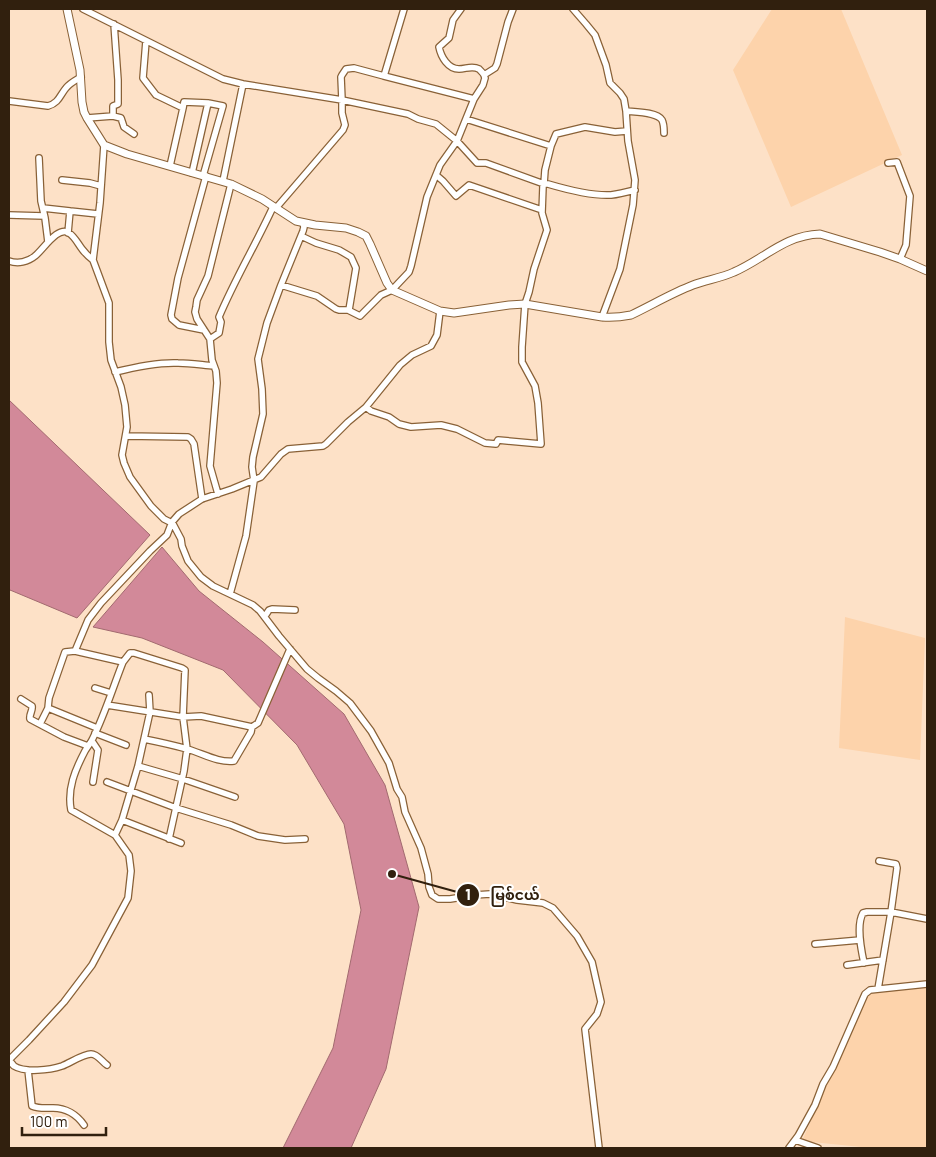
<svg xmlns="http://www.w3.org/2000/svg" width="936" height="1157" font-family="Barlow,'Noto Sans Myanmar',sans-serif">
  <rect width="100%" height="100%" fill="#fde1c7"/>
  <path fill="#fdd3ab" d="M772 9H841L902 155 791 207 733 70Z
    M845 617 925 638 920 760 839 748Z
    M927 987V1148H871L802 1141 867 993Z"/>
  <path fill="#d28999" stroke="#a26a6f" d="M9 400 150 535 77 618 10 590 9 592Z
    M162 547 199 591 263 642 344 714 385 785 419 907 386 1069 351 1148H283L333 1048 361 910 344 824 297 745 223 670 142 638 93 627Z"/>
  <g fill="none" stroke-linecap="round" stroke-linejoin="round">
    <g stroke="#896137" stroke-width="8">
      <path id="minor" d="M83 9 223 79 243 84 342 100 341 77 342 75 346 69 354 68 384 76 404 9
        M461 9 453 20 449 38 439 47C441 57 448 69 459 69 466 69 472 65 479 69 481 71 483 73 484 75
        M573 9 586 24 595 35 606 65 610 83 620 93 624 99 626 111 628 141 635 180 633 205 620 269 602 317
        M146 41 143 78 156 95 183 108 170 166
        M384 76 474 99
        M9 101 48 106C59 103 60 95 66 88 70 83 76 80 81 77
        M183 108 184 102 208 103 223 106 203 176
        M626 111C636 112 657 112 662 120 664 124 664 128 664 133
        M113 116V106L118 104V80L114 24
        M87 118 113 116 121 118 124 127 134 134
        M466 119 551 146 556 134 585 127 615 132 627 131
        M104 145 100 203 93 260 109 303V342L111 360 121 387 125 405 127 427 122 455 124 463 130 477 151 506 164 519 170 522H172L181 539 182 546 188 561 201 577 213 586 253 605 260 611 279 636 307 669 318 678 336 691 350 703 371 731 389 763 397 789 402 797 405 812 421 848 428 874 429 887 432 895 438 899H450L475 895 490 894 517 900 543 903 553 908 577 936 592 962 601 1002 597 1014 585 1029 599 1148
        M39 158 41 201 45 218 48 242
        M888 163 897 162 910 196 906 245 900 259
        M192 173 208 103
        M436 175 443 181 456 196 469 185 542 210
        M62 180 90 183 101 186
        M223 181 243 84
        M43 208 70 211 68 233
        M276 208 343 130 345 125 342 113V100L408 114 418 119 436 124 457 141 477 163H486L544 184 545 170 551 146
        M70 211 98 214
        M9 215 44 216
        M301 236 316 243 339 250 351 257 356 268 349 310
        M9 261C18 264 28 262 35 256 43 250 58 225 69 233 75 237 78 244 82 249 85 253 89 257 93 260
        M281 285 317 296 336 309 339 310H348L360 316 381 295 392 290 409 272 411 266 427 197 440 165 457 141 474 99 483 85 485 78 484 75 495 68 497 64 508 22 513 9
        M204 330 179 325 172 319 171 315 178 278 206 176
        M210 339 197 319 195 312 196 307 197 300 208 276 231 184
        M115 372C135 367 157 362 178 363 190 363 202 365 214 366
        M366 407 371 411 389 417 399 424 411 427 441 425 457 429 485 443 496 444 498 440 541 444 538 403 535 386 522 362V347L525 304 529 292 534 269 547 230 542 213 543 186 544 184H548C565 189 594 196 611 195 619 194 627 192 635 190
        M126 436 188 437 191 439 194 444 202 499
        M218 494 210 466 217 383 216 371 212 360 210 339 219 333 221 322 219 317C235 279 256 244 273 207
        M230 594 246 536 254 481 252 467 253 457 263 414 262 389 258 359 267 323 281 285 303 231 304 227 303 223
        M265 616 269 610 272 609 295 610
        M123 662 130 653H134L182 668 185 670 183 717 187 749 184 771 169 839
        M95 688 111 693
        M21 699 32 706C33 711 29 714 30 719L64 737 88 746
        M107 705 183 717 201 716 252 727 258 723 290 649
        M48 708 97 728
        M40 724 48 708 49 698 65 652 75 651
        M95 733 126 745
        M144 739C159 742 173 745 187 749 202 753 218 763 234 761L251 732 252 727
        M92 741 98 750 93 782
        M138 766 183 779 235 797
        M107 782 176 808 231 825 258 836 285 840 305 839
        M122 820 181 843
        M115 835 122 820 138 766 150 712 149 695
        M815 944 860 940
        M864 963C861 949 856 925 863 913L867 912H891L927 919
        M847 965 883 960
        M878 989 891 912 897 868 896 864 879 861
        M9 1060 29 1040 64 1002 92 965 128 898 131 871 129 855 115 835 71 810C67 789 75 770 85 751 87 747 91 743 93 738 105 714 113 687 123 662L75 651 88 620 101 603 150 551 167 535 172 522 179 514 202 499 232 489 261 477 281 454 288 449 323 446 326 444 348 422 366 407 400 365 412 355 431 346 437 335 440 311
        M9 1060C11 1062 12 1064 14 1066 25 1073 50 1070 62 1066 70 1063 83 1054 91 1054 98 1054 102 1062 107 1065
        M28 1070 32 1106C39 1109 45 1108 53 1108 66 1108 77 1115 84 1125
        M795 1140 818 1148
        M789 1148 798 1136 815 1105 823 1084 833 1067 865 994 870 990 927 984"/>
    </g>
    <g stroke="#896137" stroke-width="9">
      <path id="tertiary" d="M67 9 80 70 82 102 84 112 87 118 104 145 127 154 231 184 262 199 296 221 315 225 346 228 358 232 366 236 370 244 387 283 392 290 440 311 454 313 509 305 525 304 602 317C613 318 621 317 631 315 652 305 672 293 693 285 706 280 721 278 734 272 764 259 785 235 820 234L880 252 900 259 927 271"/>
    </g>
    <use href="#minor" stroke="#fff" stroke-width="5.5"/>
    <use href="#tertiary" stroke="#fff" stroke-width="7"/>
  </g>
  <path fill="none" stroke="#31200e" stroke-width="2" d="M392 874L468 895"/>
  <g fill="#31200e" stroke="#fff" stroke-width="2">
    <circle cx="392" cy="874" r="5"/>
    <circle cx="468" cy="895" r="12"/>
  </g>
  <g font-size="15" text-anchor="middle" font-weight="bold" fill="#fff">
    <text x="468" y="900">1</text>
  </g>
  <g font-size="14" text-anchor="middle" font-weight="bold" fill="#31200e" stroke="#fff" stroke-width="4" stroke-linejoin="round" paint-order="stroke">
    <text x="515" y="900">မြစ်ငယ်</text>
  </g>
  <rect width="936" height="1157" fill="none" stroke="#31200e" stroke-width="20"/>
  <path d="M22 1127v8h84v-8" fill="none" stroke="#31200e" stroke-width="2.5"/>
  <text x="30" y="1127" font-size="15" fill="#31200e" stroke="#ffffff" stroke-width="4" paint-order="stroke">100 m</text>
</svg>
